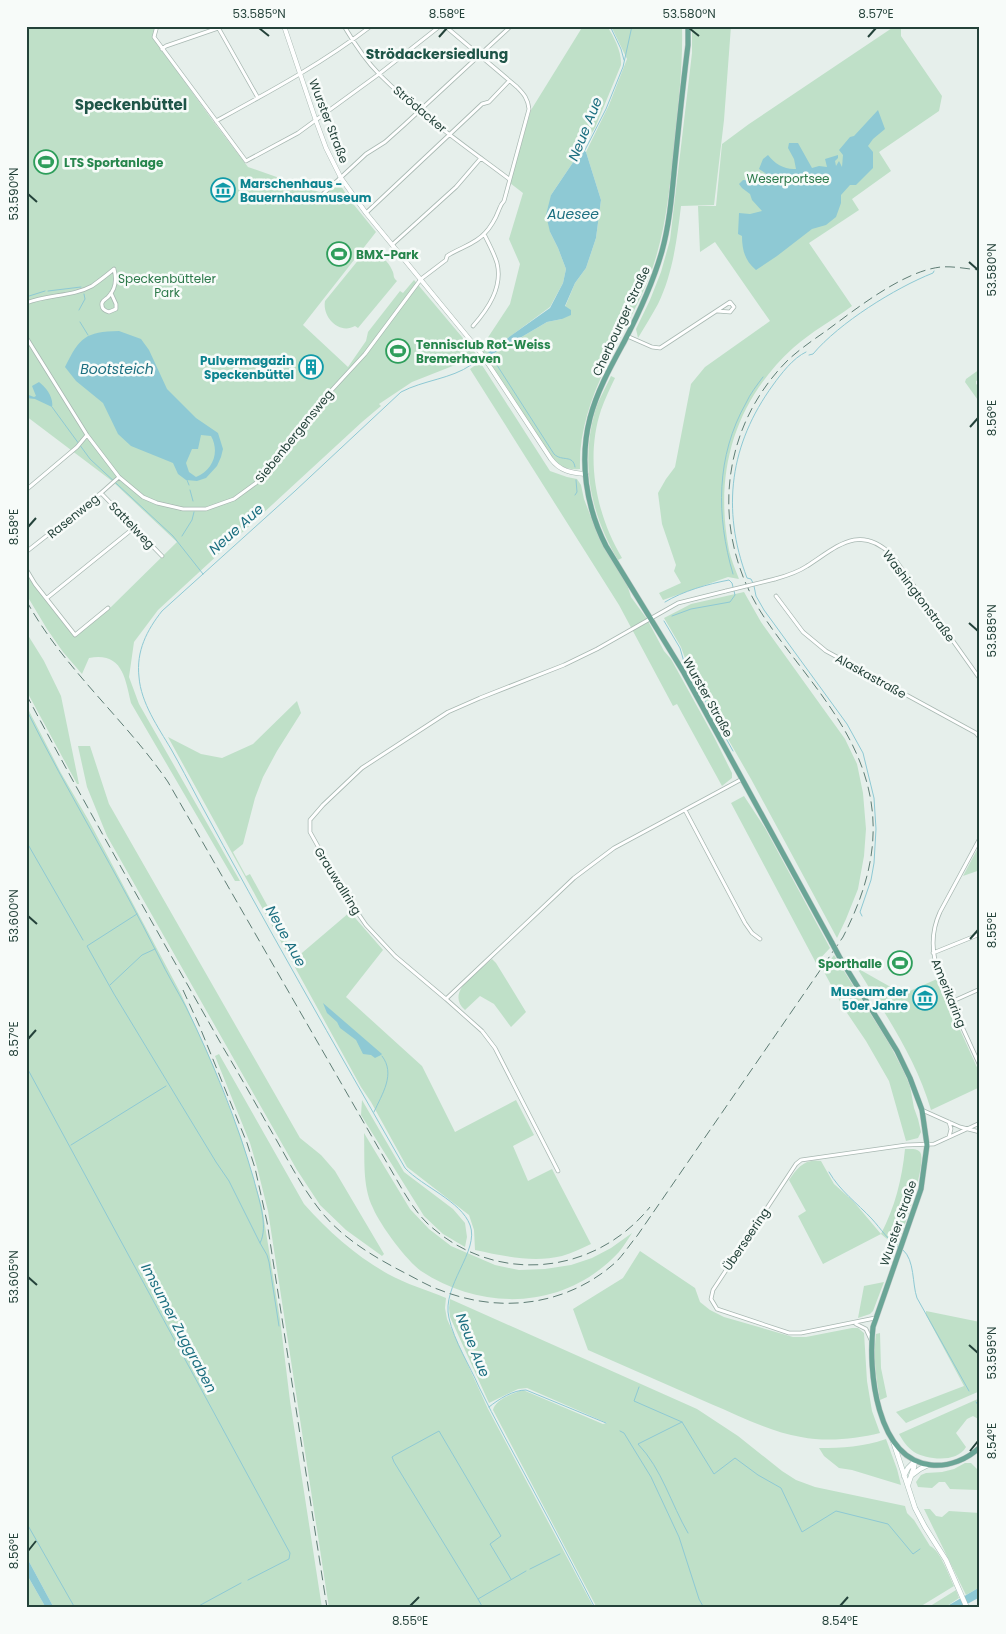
<svg xmlns="http://www.w3.org/2000/svg" width="1006" height="1634" font-family="Poppins,sans-serif">
  <rect width="100%" height="100%" fill="#e6efeb"/>
  <path fill="#bfe0c8" d="M26 26H157L153 37 156 42 213 121 248 167 322 193 337 180 350 200 376 232 303 325 348 367 366 341 368 332 400 291 403 293 414 280 478 356 412 382 379 404 381 406 362 422 158 610 134 642 129 677 139 704 240 881H235L131 703C125 677 122 652 89 658L82 674 63 652 47 629 29 599 26 593V571L75 636 111 607 177 542 112 481 26 416Z
    M583 26H607C614 37 622 52 621 65L595 128 582 149 551 195 550 232 558 248 566 269 563 283 550 307 489 352 491 355 547 322 562 319 565 307 575 283 586 268 596 238 601 200 586 152 609 105 627 59 611 26H682C683 63 679 99 675 136 670 183 667 230 650 275 625 339 578 397 580 469 567 470 559 467 550 457L483 352V345L510 304 520 264 509 239 523 193 510 183 531 110Z
    M692 26H731L724 120 714 205 681 206C677 239 673 273 658 304 652 315 645 326 638 338L636 329 650 300 661 272 670 240 692 53Z
    M895 26H901V36L942 96 939 111 879 152 891 171 852 199 859 210 809 243 852 306C833 320 811 332 793 348 734 402 714 473 729 550 731 559 735 569 739 579L728 577 663 600 659 593 681 583 674 571 676 565 662 524 658 493 666 479 675 467 691 384 705 367 770 321 715 242 700 252 698 206H716L722 144 749 124Z
    M370 254C380 255 388 260 392 270 395 275 392 277 397 281L358 328 355 326C339 335 322 317 325 301L360 258Z
    M480 362 550 471 567 477 577 479 581 485 584 499 599 538 626 581 631 597 647 619 664 651 671 659 714 737 732 773V778L722 786 677 704 673 706 619 605 470 369Z
    M980 369V379L976 381V384L980 387V403L965 382 966 379Z
    M611 376 615 378C610 388 605 399 601 410 585 459 596 514 622 558L618 560C591 515 580 464 595 411 599 399 606 387 611 376Z
    M744 592 761 622 845 739 857 764 863 793 866 829 864 856 858 889 846 919 837 938 751 779 709 706 686 661 681 647 664 618 691 604Z
    M26 632 44 661 61 696 79 784H77L26 690Z
    M297 701 301 713 277 751 263 777 255 798 243 844 233 852 246 876 250 874 296 958 350 912 383 950 346 997 422 1066 455 1132 516 1100 534 1135 513 1146 528 1181 552 1169 591 1244C582 1248 572 1253 562 1256 533 1263 503 1256 475 1250L474 1230 469 1215 407 1167 371 1102 361 1087 168 737 201 754 222 758 253 744Z
    M26 705 61 773 89 821 181 994 213 1065 242 1140 262 1207 280 1319 290 1401 322 1608H54L26 1556Z
    M78 746H90L109 804 300 1138 321 1155 335 1171 384 1254 382 1256 346 1230 320 1205 297 1170 107 836 87 787Z
    M744 796 765 828 830 948 816 963 731 803Z
    M980 844V870L963 876Z
    M834 955 890 1045 904 1072 910 1086 914 1108 918 1119 921 1132 918 1138 906 1141 889 1081 866 1041 843 1007 823 970Z
    M492 959 496 963 526 1012 511 1027 494 1004 480 996 465 1010C444 992 479 971 492 959Z
    M857 968 903 994 937 979 980 1074V1087L931 1110C916 1058 885 1014 857 968Z
    M219 1054 304 1204C329 1232 356 1256 388 1274 406 1284 427 1290 446 1298L445 1308 447 1319 488 1409 594 1608H329L268 1211 257 1167 250 1143 215 1056Z
    M362 1100 404 1172 453 1209 465 1223 467 1237 465 1247 443 1234 424 1216 361 1115Z
    M364 1133 410 1209 429 1229 451 1246 495 1265 519 1270 545 1269 571 1265 592 1258 611 1248 632 1233C628 1239 624 1246 619 1252 566 1309 485 1313 421 1271 407 1261 380 1225 373 1208 362 1186 365 1158 364 1133Z
    M905 1149C910 1149 917 1148 920 1152 928 1162 902 1233 897 1247L881 1234 823 1264 798 1216 806 1211 789 1180C797 1168 805 1158 821 1161L834 1184 854 1202 881 1234C895 1207 902 1179 905 1149Z
    M640 1251 695 1288 700 1302 710 1310 724 1317 793 1337H806L852 1328H858L864 1333 867 1381 872 1411 880 1433C855 1439 827 1442 801 1437 770 1432 740 1416 711 1404 670 1386 629 1368 588 1350L573 1309 623 1278Z
    M884 1282 873 1311 870 1314 858 1318 864 1286Z
    M450 1299 697 1409 738 1436 782 1471 796 1480 815 1487 905 1506 907 1513 914 1520 930 1546C940 1550 949 1576 954 1586L918 1608H597L493 1410C495 1400 513 1393 523 1390L603 1424 607 1423 527 1388 518 1389 489 1403 450 1317 449 1308Z
    M926 1311 980 1322V1391L906 1423 896 1412 964 1386 926 1315Z
    M880 1333 881 1368 887 1397 880 1400C876 1376 873 1358 876 1334Z
    M980 1398V1420L973 1416 967 1419 956 1433 966 1447C957 1463 928 1460 914 1452 907 1447 903 1441 899 1434Z
    M886 1439 897 1469 901 1485 852 1470 839 1468 824 1456 819 1448C843 1448 863 1447 886 1439Z
    M965 1463H971L978 1470V1490L950 1489 945 1482H939L932 1488 918 1487 916 1482 921 1475 926 1473 942 1472 954 1469Z
    M924 1509H930L936 1516 942 1517 949 1511 980 1513V1587L966 1595Z
    M26 1573 46 1608H26Z
    M956 1590 959 1598 944 1608H927Z"/>
  <path fill="#8ec9d4" fill-rule="evenodd" d="M878 110 885 129 873 139 868 146 873 152V168L856 185H850L841 195V203L836 217 826 225 812 229 777 256 756 270C745 261 742 250 742 236L738 234 739 213 750 214 762 211 752 200 750 194 742 188 739 184 743 180C753 180 760 183 769 182L768 175 759 169 763 159 768 155C775 164 785 170 796 169L794 159 788 148 789 143H798L812 168 819 166 827 167 825 159 838 155V158L835 161 836 166 839 161 842 167 843 155 839 150 850 137 854 136Z
    M582 149 586 152 601 200 596 238 586 268 575 283 565 306 571 310V315L562 319 547 322 491 355 488 352 550 308 563 283 566 269 558 248 550 232 546 215 551 195Z
    M119 331 141 339 149 350 167 389 196 418 218 433 223 449 221 457 217 466 206 478 197 481 186 480 178 474 173 463 131 446 118 434 103 403 76 381 65 367C80 337 85 332 119 331ZM201 435 211 436C220 452 213 470 196 477L189 472 186 463 192 449H198Z
    M39 382C46 387 54 398 52 407L35 399 26 398V394L34 397 36 396 32 386Z
    M323 1003 382 1054 381 1055 375 1058 371 1055 363 1054 356 1040 340 1028 337 1022 327 1013Z
    M26 1556 54 1608H46L26 1573Z
    M980 1587V1597L960 1608H944Z"/>
  <g fill="none" stroke-linecap="round" stroke-linejoin="round">
    <path stroke="#8ec9d4" stroke-width="1" d="M610 26 621 49 624 60
      M584 152 606 109 623 67 632 26
      M48 291 81 287
      M26 297 45 291
      M79 310 85 299 84 294
      M80 322 88 335
      M809 355 813 354C839 323 895 288 933 273L934 271
      M493 359 554 454C562 462 573 454 575 467
      M471 365C451 379 424 380 401 392L295 491 162 611C147 630 136 651 139 677 141 703 158 727 171 749 180 765 189 782 198 799 265 923 335 1046 405 1168 423 1187 461 1201 470 1225 480 1251 441 1286 449 1318 454 1341 470 1366 479 1387 495 1420 513 1452 530 1484 552 1525 574 1567 595 1608
      M52 407 90 459 173 536 203 574
      M187 480 189 485
      M190 490 193 501
      M575 495 577 492 576 480
      M182 536 192 520 194 512
      M733 574C716 516 716 456 746 403 750 394 757 385 763 377
      M753 583 751 579 747 578C721 509 730 444 773 385 781 374 793 358 806 352
      M754 586 756 596 764 610 847 724 863 753 874 798 876 829 874 863 871 880 860 912 862 916
      M665 602C683 591 708 584 729 580L732 583 735 595 730 602 691 609 672 616
      M664 621 680 648 684 662 733 751
      M26 709C68 793 117 873 159 957 167 974 177 990 186 1007 213 1062 237 1121 254 1180 258 1197 269 1226 260 1243L267 1255 269 1262 279 1326
      M26 841 83 940
      M137 914 87 946 114 994 216 1162 229 1181 260 1243
      M110 985 142 955 155 949
      M26 1066 290 1553 289 1559 248 1580
      M374 1112C382 1094 396 1074 382 1056
      M71 1145 166 1086
      M829 1172C840 1191 857 1203 872 1219 881 1229 888 1240 899 1248
      M903 1250C915 1260 912 1284 917 1298L969 1391
      M639 1387 634 1401 682 1422 714 1474 735 1458 758 1475 781 1488 802 1532 836 1511 888 1524 913 1554 920 1549
      M976 1402 980 1408
      M489 1407C499 1399 513 1390 526 1390L606 1423
      M682 1422 638 1444C662 1469 671 1504 688 1533
      M620 1431 624 1433 651 1477 679 1537 699 1599 704 1608
      M26 1522 75 1608
      M530 1569 560 1554
      M478 1599 394 1462 392 1457 395 1455 439 1431 501 1536 490 1544 511 1579
      M195 1608 241 1583
      M483 1608 478 1599 526 1571"/>
    <g stroke="#a8b8b2" stroke-width="4.5">
      <path id="minor" d="M157 26 154 37 246 161 298 133 379 74 440 26
        M344 26C354 43 366 61 380 75 419 114 465 146 509 179
        M219 29 258 98
        M162 49 166 46 224 26
        M216 121C269 92 323 63 371 26
        M322 195 366 154 385 142 404 125 511 26
        M366 213 482 104 489 102 509 81
        M393 244 456 187 481 158
        M26 303C47 294 72 297 92 286 99 281 107 275 114 269 117 280 116 289 108 297 106 299 103 300 102 303 101 309 105 311 109 312L116 309V304L111 293
        M473 326C488 309 503 287 497 263 494 253 489 244 484 234
        M627 336 652 347 660 348 730 302 734 307 730 312 717 311
        M26 337 87 435 119 477 143 497 157 503 183 509H206L234 499 256 483 317 406 365 354 421 279 446 260 447 256C459 248 476 244 485 233 490 228 496 218 498 212 500 208 500 205 504 201L529 109C528 99 524 94 517 87L445 26
        M26 490 77 447 87 435
        M101 493 162 556
        M26 552 101 493 119 477
        M26 569 35 584 75 635 108 608
        M775 579C786 576 798 572 807 566 837 547 859 523 892 555L980 679
        M726 591 678 603 597 649 564 665 480 698 448 712 362 768 323 805 310 820V832L344 893 366 925 395 956 446 999 574 878 614 848 742 779
        M776 596 803 632 826 651 976 733 980 738
        M47 598 135 527
        M685 810 745 923 752 933 760 939
        M980 838 940 912C930 934 932 953 939 976L980 1066
        M933 953 980 934
        M446 999 482 1031 495 1048 558 1171
        M951 1002 980 989
        M922 1110 960 1127 980 1132
        M949 1122 951 1129 949 1137
        M875 1318 801 1333H789L717 1309 711 1299 713 1290 796 1164 801 1160 906 1145 934 1144 980 1123
        M856 1324 866 1329 871 1340"/>
    </g>
    <g stroke="#a8b8b2" stroke-width="5">
      <path id="tertiary" d="M284 26 316 121 326 148 341 178 366 213 481 353 551 459C560 471 571 473 586 474"/>
    </g>
    <g stroke="#a4bbb3" stroke-width="5.5">
      <path id="secondary" d="M893 1441 915 1508 925 1527 946 1560 967 1608
        M912 1475 920 1469 928 1465
        M904 1476 908 1468 915 1461
        M908 1485 914 1467 915 1461"/>
    </g>
    <g stroke="#c2cac8" stroke-width="6">
      <path id="primary" d="M688 26V45C683 84 679 123 675 162 672 192 670 222 662 251 653 283 639 313 624 342 611 366 597 391 590 418 579 461 586 507 606 546L684 673 832 943
        M840 958 897 1051 910 1078 922 1110 927 1145 921 1189 873 1327C868 1370 876 1459 931 1465 949 1467 968 1459 980 1447"/>
    </g>
    <use href="#minor" stroke="#fff" stroke-width="3"/>
    <use href="#tertiary" stroke="#fff" stroke-width="4"/>
    <use href="#secondary" stroke="#fff" stroke-width="4.5"/>
    <use href="#primary" stroke="#6aa596" stroke-width="5"/>
    <path stroke="#5f7d75" stroke-width="1" stroke-dasharray="10 5" stroke-linecap="butt" d="M26 600C63 668 125 719 168 782L402 1189C409 1201 417 1213 427 1223 493 1285 593 1277 650 1207
      M26 694C90 814 157 931 224 1049 242 1079 259 1110 277 1141 291 1166 305 1192 323 1214 345 1240 376 1258 405 1273 417 1279 428 1286 440 1290 500 1314 567 1306 616 1262 624 1254 630 1244 637 1236L843 937C868 888 882 838 867 783 850 720 802 673 766 620 710 538 717 431 788 360 800 349 813 340 826 331 856 309 903 271 941 267 954 266 967 269 980 270
      M183 990 199 1025 247 1143 255 1168 267 1222 327 1608"/>
    <g stroke="#a8b8b2" stroke-width="4.5" stroke-linecap="butt">
      <path id="minor-bridge" d="M726 591 775 579"/>
    </g>
    <g stroke="#c2cac8" stroke-width="6" stroke-linecap="butt">
      <path id="primary-bridge" d="M832 943 840 958"/>
    </g>
    <use href="#minor-bridge" stroke="#fff" stroke-width="3"/>
    <use href="#primary-bridge" stroke="#6aa596" stroke-width="5"/>
  </g>
  <path fill="none" stroke="#24423a" stroke-width="2" d="M259 28 269 36M689 28 699 36M439 37 447 28M868 37 876 28M28 194 37 202M969 262 978 270M970 427 978 418M28 527 36 518M969 623 978 631M28 916 37 924M970 939 978 930M28 1039 36 1030M28 1277 37 1285M969 1345 978 1353M970 1451 978 1441M28 1551 36 1541M410 1606 419 1597M840 1606 848 1597"/>
  <defs>
    <g id="stadium-ring" transform="scale(1.25)"><circle r="9.5" fill="#f7fbf9" stroke="#2e9e5b" stroke-width="1.5"/><path d="M0-5a6.5 5 0 1 0 0 10a6.5 5 0 1 0 0-10ZM-3.5-1.8h7v3.6h-7Z" fill="#2e9e5b"/></g>
    <g id="museum-ring" transform="scale(1.25)"><circle r="9.5" fill="#f7fbf9" stroke="#0f9aa8" stroke-width="1.5"/><path d="M0-6L6-3V-2H-6V-3ZM-5-1h2V3h-2ZM-1-1h2V3h-2ZM3-1h2V3H3ZM-6 4H6V6H-6Z" fill="#0f9aa8"/></g>
    <g id="building-ring" transform="scale(1.25)"><circle r="9.5" fill="#f7fbf9" stroke="#0f9aa8" stroke-width="1.5"/><path d="M-4-6H4V6H1V3H-1V6H-4ZM-2.5-4.3h1.7v1.8h-1.7ZM.8-4.3h1.7v1.8H.8ZM-2.5-1h1.7V.8h-1.7ZM.8-1h1.7V.8H.8Z" fill="#0f9aa8"/></g>
  </defs>
  <g fill-rule="evenodd">
    <use href="#stadium-ring" x="46" y="162"/>
    <use href="#museum-ring" x="223" y="190"/>
    <use href="#stadium-ring" x="339" y="254"/>
    <use href="#stadium-ring" x="398" y="351"/>
    <use href="#building-ring" x="311" y="367"/>
    <use href="#stadium-ring" x="900" y="963"/>
    <use href="#museum-ring" x="925" y="998"/>
  </g>
  <g text-anchor="middle" dominant-baseline="central" stroke-width="5" stroke-linejoin="round" paint-order="stroke">
    <g font-size="12" fill="#24423a" stroke="#f7fbf9">
      <text transform="translate(420 109) rotate(40)">Strödacker</text>
      <text transform="translate(329 121) rotate(69)">Wurster Straße</text>
      <text transform="translate(621 321) rotate(-65)">Cherbourger Straße</text>
      <text transform="translate(294 436) rotate(-51)">Siebenbergensweg</text>
      <text transform="translate(73 516) rotate(-39)">Rasenweg</text>
      <text transform="translate(132 525) rotate(46)">Sattelweg</text>
      <text transform="translate(919 596) rotate(53)">Washingtonstraße</text>
      <text transform="translate(871 676) rotate(29)">Alaskastraße</text>
      <text transform="translate(708 697) rotate(61)">Wurster Straße</text>
      <text transform="translate(338 881) rotate(58)">Grauwallring</text>
      <text transform="translate(949 993) rotate(68)">Amerikaring</text>
      <text transform="translate(898 1223) rotate(-71)">Wurster Straße</text>
      <text transform="translate(746 1239) rotate(-56)">Überseering</text>
    </g>
    <g font-size="12" font-weight="bold" fill="#27864d" stroke="#f7fbf9" text-anchor="start">
      <text x="64" y="162">LTS Sportanlage</text>
      <text x="356" y="254">BMX-Park</text>
      <text x="416" y="344">Tennisclub Rot-Weiss<tspan x="416" dy="14">Bremerhaven</tspan></text>
      <text x="882" y="963" text-anchor="end">Sporthalle</text>
    </g>
    <g font-size="12" fill="#2d7a4b" stroke="#f7fbf9">
      <text x="788" y="178">Weserportsee</text>
      <text x="167" y="278">Speckenbütteler<tspan x="167" dy="14">Park</tspan></text>
    </g>
    <g font-size="12" font-weight="bold" fill="#0d838f" stroke="#f7fbf9" text-anchor="end">
      <text x="240" y="183" text-anchor="start">Marschenhaus -<tspan x="240" dy="14">Bauernhausmuseum</tspan></text>
      <text x="294" y="360">Pulvermagazin<tspan x="294" dy="14">Speckenbüttel</tspan></text>
      <text x="908" y="991">Museum der<tspan x="908" dy="14">50er Jahre</tspan></text>
    </g>
    <g font-size="14" font-weight="bold" fill="#1f5548" stroke="#f7fbf9">
      <text x="437" y="54">Strödackersiedlung</text>
    </g>
    <g font-size="14" font-style="italic" fill="#1c6f80" stroke="#f7fbf9">
      <text transform="translate(585 129) rotate(-68)">Neue Aue</text>
      <text x="573" y="214">Auesee</text>
      <text x="117" y="369">Bootsteich</text>
      <text transform="translate(236 529) rotate(-42)">Neue Aue</text>
      <text transform="translate(286 936) rotate(61)">Neue Aue</text>
      <text transform="translate(179 1328) rotate(62)">Imsumer Zuggraben</text>
      <text transform="translate(473 1345) rotate(68)">Neue Aue</text>
    </g>
    <g font-size="15" font-weight="bold" fill="#1f5548" stroke="#f7fbf9">
      <text x="131" y="104">Speckenbüttel</text>
    </g>
  </g>
  <rect width="1006" height="1634" fill="none" stroke="#f7fbf9" stroke-width="55"/>
  <rect x="28" y="28" width="950" height="1578" fill="none" stroke="#24423a" stroke-width="2"/>
  <g font-size="12" text-anchor="middle" fill="#24423a">
    <text x="259" y="18">53.585°N</text>
    <text x="447" y="18">8.58°E</text>
    <text x="689" y="18">53.580°N</text>
    <text x="876" y="18">8.57°E</text>
    <text transform="translate(14 194) rotate(-90)" y="4">53.590°N</text>
    <text transform="translate(992 270) rotate(-90)" y="4">53.580°N</text>
    <text transform="translate(992 418) rotate(-90)" y="4">8.56°E</text>
    <text transform="translate(14 527) rotate(-90)" y="4">8.58°E</text>
    <text transform="translate(992 631) rotate(-90)" y="4">53.585°N</text>
    <text transform="translate(14 916) rotate(-90)" y="4">53.600°N</text>
    <text transform="translate(992 930) rotate(-90)" y="4">8.55°E</text>
    <text transform="translate(14 1039) rotate(-90)" y="4">8.57°E</text>
    <text transform="translate(14 1277) rotate(-90)" y="4">53.605°N</text>
    <text transform="translate(992 1353) rotate(-90)" y="4">53.595°N</text>
    <text transform="translate(992 1441) rotate(-90)" y="4">8.54°E</text>
    <text transform="translate(14 1551) rotate(-90)" y="4">8.56°E</text>
    <text x="410" y="1625">8.55°E</text>
    <text x="840" y="1625">8.54°E</text>
  </g>
</svg>
